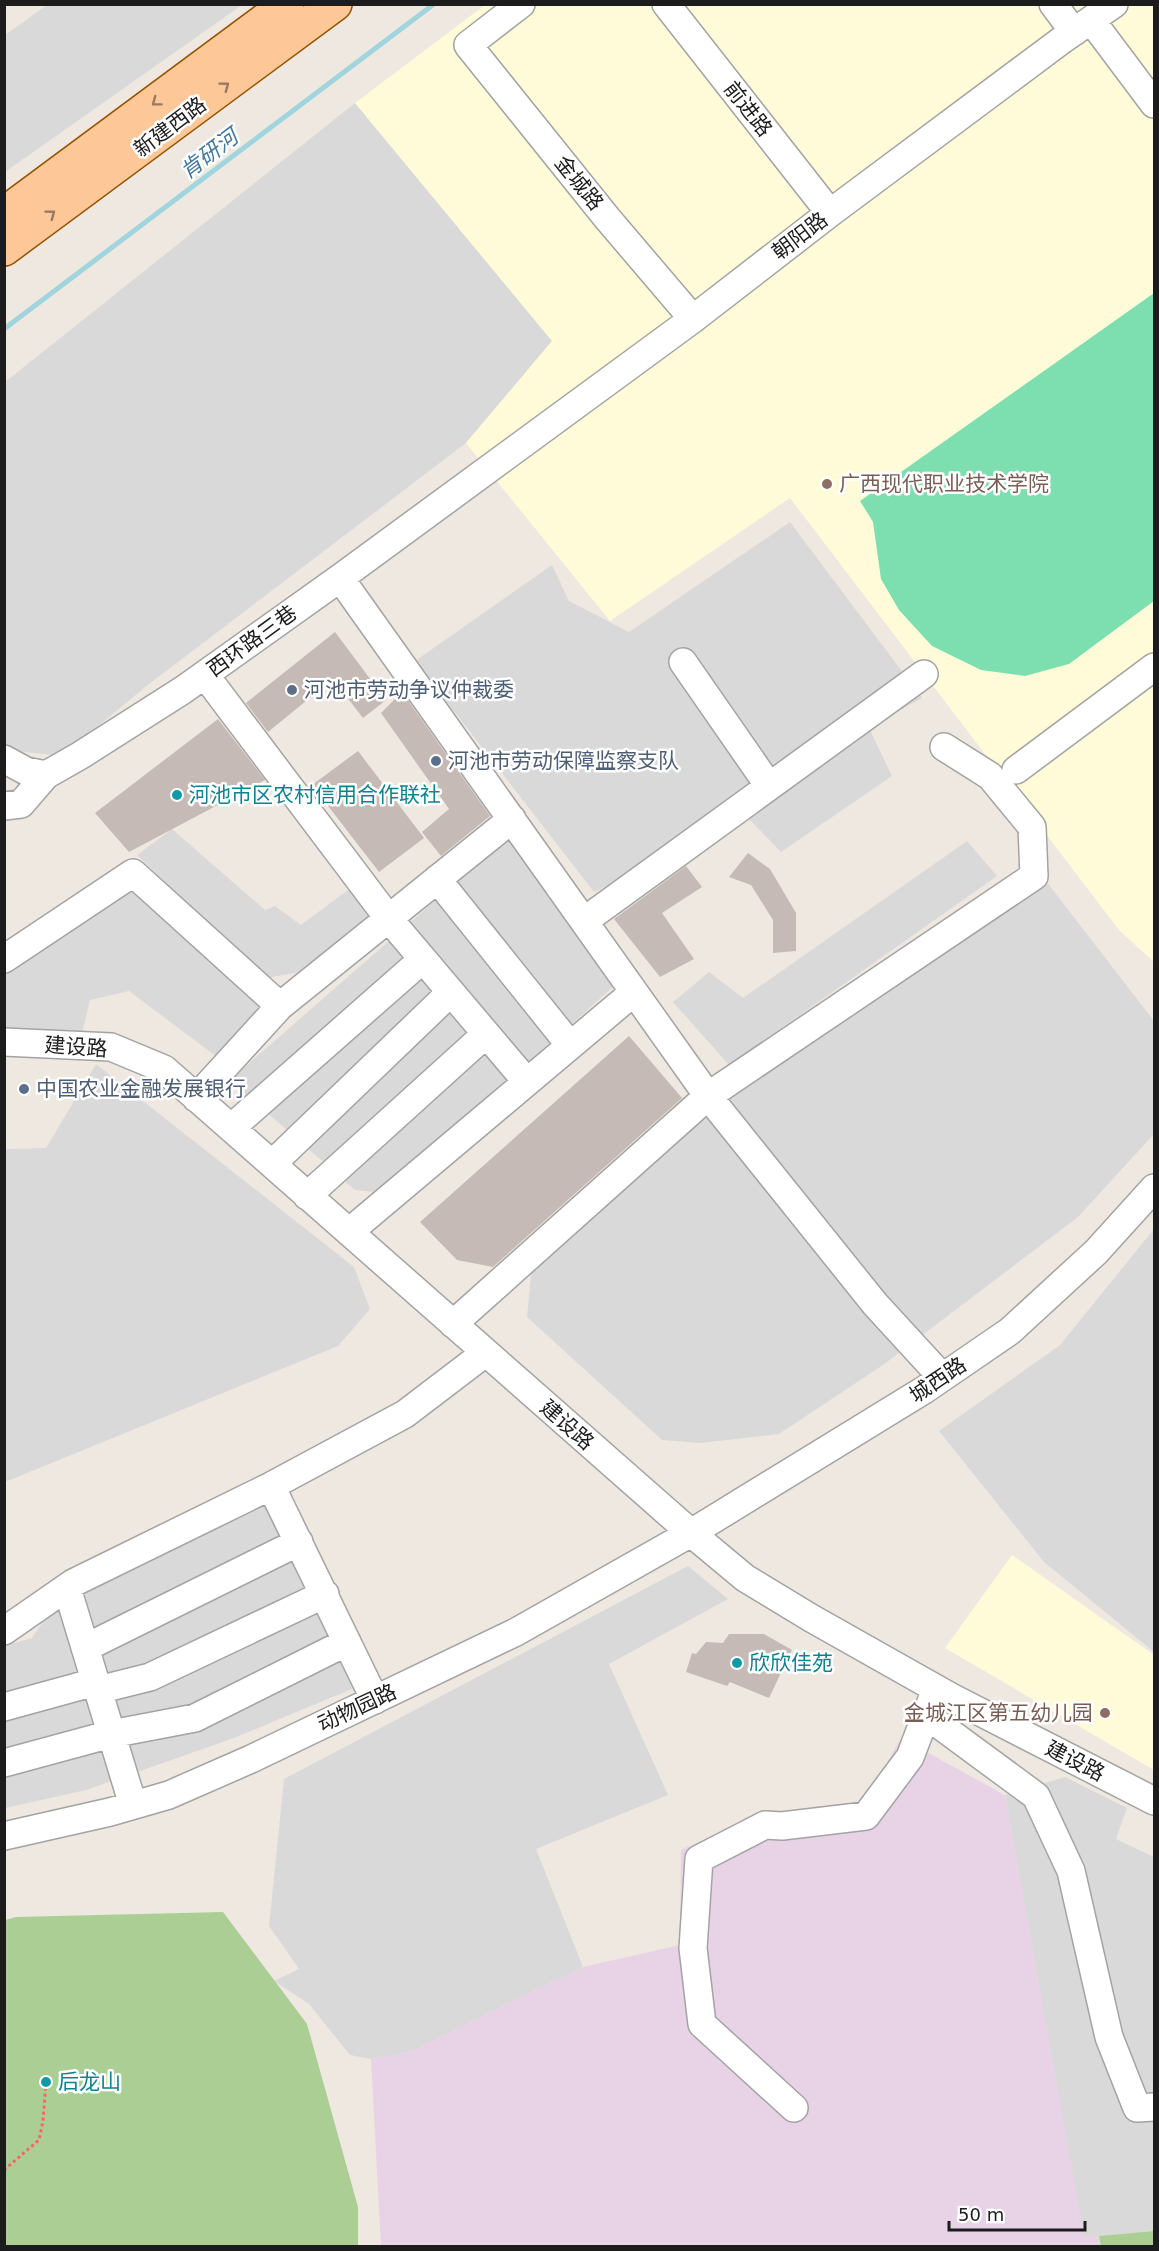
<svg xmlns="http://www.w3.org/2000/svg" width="1159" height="2251" font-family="'DejaVu Sans','Noto Sans SC',sans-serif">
  <rect width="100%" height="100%" fill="#eee8e1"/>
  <path fill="#dad9d9" d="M47 5V4L242 5 5 172V35Z
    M355 103 552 341 466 443 149 684 62 756 5 750V382Z
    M790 522 922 698 869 728 892 776 781 852 748 818 594 892 415 661 552 565 569 601 629 632Z
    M172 829 265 910 275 906 301 925 352 887 377 914 311 970 266 978 137 855Z
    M510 835 615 985 385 1193 355 1190 230 1080Z
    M967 841 997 876 729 1065 673 1002 709 972 743 998Z
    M133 873 274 1001 217 1057 129 991 90 1000 82 1033 5 1032V959Z
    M1046 881 1154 1021V1134L1078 1217 883 1365 779 1434 700 1443 662 1440 527 1317 532 1264 699 1113Z
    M96 1064 354 1267 370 1309 338 1346 5 1482V1149L46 1148Z
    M1154 1229V1652L1044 1562 939 1431 1060 1345Z
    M274 1500 359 1686 234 1738 86 1790 5 1808 4 1646 32 1638 52 1608Z
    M688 1566 728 1599 609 1664 668 1795 536 1849 583 1967 410 2052 371 2059 350 2055 309 2004 274 1981 299 1969 269 1926 284 1779Z
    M1065 1777 1127 1808 1116 1839 1154 1857V2231L1084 2238 1005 1795Z"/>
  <path fill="#e7d3e5" d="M901 1738 1005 1795 1084 2237 1099 2236 1101 2246H381L371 2059 410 2052 583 1967 680 1945 681 1850 767 1812 791 1817 862 1807Z"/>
  <path fill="#fffbd9" d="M485 5H1154V962L1119 930 790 498 610 621 466 443 552 341 355 103Z
    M1012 1555 1154 1655V1770L945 1648Z"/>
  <path fill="#abce95" d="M223 1912 307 2024 358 2207V2246H5V1920L16 1917Z
    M1154 2231V2246H1101L1099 2236Z"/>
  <path fill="#7ddfaf" d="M1154 293V601L1069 664 1025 676 981 670 932 646 899 610 881 579 873 522 860 501Z"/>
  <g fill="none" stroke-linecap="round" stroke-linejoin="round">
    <path stroke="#a0d5dd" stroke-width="5" d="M4 329 434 4"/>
  </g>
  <path fill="#c5bab5" d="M335 632 386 700 363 718 333 679 268 732 246 703Z
    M402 692 490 816 441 856 422 832 449 809 381 713Z
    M218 719 265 780 129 852 95 813Z
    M358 751 424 838 379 872 312 785Z
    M748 853 770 869 796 913V951L773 953V920L751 885 729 877Z
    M686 866 702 887 662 913 694 959 660 977 614 919Z
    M629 1036 682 1098 493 1267 457 1260 420 1222Z
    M729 1634H764L792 1650 769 1698 730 1682 727 1686 686 1672 692 1653 696 1654 706 1642 723 1643Z"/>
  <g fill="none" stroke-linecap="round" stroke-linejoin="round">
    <g stroke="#a3a3a3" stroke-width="30">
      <path id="minor" d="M521 4 468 45 607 218 693 319
        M666 4 830 213
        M1053 4 1074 32
        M1091 20 1154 104
        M340 578 708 1096 453 1324
        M683 662 769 786
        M205 675 389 919 527 1082
        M4 759 26 771 46 775 81 755 183 690 340 578 693 319 830 213 1062 40 1114 4
        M1016 770 1154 667
        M4 806 21 804 46 775
        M437 879 570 1045
        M584 921 924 674
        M4 959 133 873 280 1006
        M4 1042 111 1047 164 1069 691 1533 745 1578 811 1618 951 1697 1154 1801
        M196 1098 280 1006 512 819
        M231 1128 423 959
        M272 1164 451 992
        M307 1196 486 1034
        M349 1232 634 992
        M942 1377 875 1304 708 1096 1034 876 1032 827 990 776 944 747
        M271 1486 375 1700
        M67 1588 133 1805
        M4 1631 73 1583 271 1486 405 1414 485 1353
        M85 1648 299 1542
        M98 1690 150 1677 325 1594
        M4 1707 95 1682
        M926 1715 1036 1796 1071 1871 1109 2037 1137 2108 1154 2107
        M4 1763 111 1734 195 1718 347 1642
        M4 1836 110 1812 169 1795 251 1759 516 1632 691 1533 823 1452 924 1390 1010 1331 1096 1252 1154 1188
        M794 2108 702 2024 693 1948 699 1859 765 1825 782 1826 866 1816 910 1757 936 1689"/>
    </g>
    <g stroke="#945400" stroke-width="36">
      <path id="major" d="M4 214 287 4
        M4 249 335 4"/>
    </g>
    <path stroke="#fc6464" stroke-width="3" stroke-dasharray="3 3" stroke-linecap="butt" d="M4 2170 39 2140 43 2121 46 2082"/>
    <use href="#minor" stroke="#fff" stroke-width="27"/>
    <use href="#major" stroke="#fdc797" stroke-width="33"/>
  </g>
  <defs><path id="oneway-chevron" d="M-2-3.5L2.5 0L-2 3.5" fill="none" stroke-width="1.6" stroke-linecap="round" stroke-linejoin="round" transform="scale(1.5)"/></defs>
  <g stroke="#987a60">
    <use href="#oneway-chevron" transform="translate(225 86) rotate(-37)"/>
    <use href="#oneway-chevron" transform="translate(156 102) rotate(143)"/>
    <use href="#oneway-chevron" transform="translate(51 214) rotate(-37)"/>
  </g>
  <g fill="#8d6e63" stroke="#fff" stroke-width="2">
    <circle cx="827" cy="484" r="6"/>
    <circle cx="1105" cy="1713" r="6"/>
  </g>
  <g fill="#5c6f8a" stroke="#fff" stroke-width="2">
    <circle cx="292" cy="690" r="6"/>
    <circle cx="436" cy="761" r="6"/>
    <circle cx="24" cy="1089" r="6"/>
  </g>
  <g fill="#0f9aa8" stroke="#fff" stroke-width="2">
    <circle cx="177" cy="795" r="6"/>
    <circle cx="737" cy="1663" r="6"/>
    <circle cx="46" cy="2082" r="6"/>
  </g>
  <g text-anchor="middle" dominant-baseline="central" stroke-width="5" stroke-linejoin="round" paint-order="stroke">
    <g font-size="21" fill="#1c1c1c" stroke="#fff">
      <text transform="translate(748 109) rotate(52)">前进路</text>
      <text transform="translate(170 127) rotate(-37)">新建西路</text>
      <text transform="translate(579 183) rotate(51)">金城路</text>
      <text transform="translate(800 236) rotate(-37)">朝阳路</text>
      <text transform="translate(252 641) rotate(-36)">西环路三巷</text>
      <text transform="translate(76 1047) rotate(4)">建设路</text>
      <text transform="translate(938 1380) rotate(-34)">城西路</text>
      <text transform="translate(567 1425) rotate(41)">建设路</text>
      <text transform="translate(357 1708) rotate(-25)">动物园路</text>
      <text transform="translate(1075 1761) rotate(27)">建设路</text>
    </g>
    <g font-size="21" fill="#785e54" stroke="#fff" text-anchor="start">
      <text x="839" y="484">广西现代职业技术学院</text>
      <text x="1093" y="1713" text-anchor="end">金城江区第五幼儿园</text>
    </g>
    <g font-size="21" fill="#4e5e75" stroke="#fff" text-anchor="start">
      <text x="304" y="690">河池市劳动争议仲裁委</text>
      <text x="448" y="761">河池市劳动保障监察支队</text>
      <text x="36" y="1089">中国农业金融发展银行</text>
    </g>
    <g font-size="21" fill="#0d838f" stroke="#fff" text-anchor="start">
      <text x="189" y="795">河池市区农村信用合作联社</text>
      <text x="749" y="1663">欣欣佳苑</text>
      <text x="58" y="2082">后龙山</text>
    </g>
    <g font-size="22" font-style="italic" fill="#42789c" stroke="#fff">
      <text transform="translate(209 154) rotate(-37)">肯研河</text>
    </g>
  </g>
  <rect width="1159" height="2251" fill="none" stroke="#1c1c1c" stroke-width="12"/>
  <path d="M949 2221v9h136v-9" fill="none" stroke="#1c1c1c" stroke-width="3"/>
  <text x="958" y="2221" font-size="18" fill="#1c1c1c" stroke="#ffffff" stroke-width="4.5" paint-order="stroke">50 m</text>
</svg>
